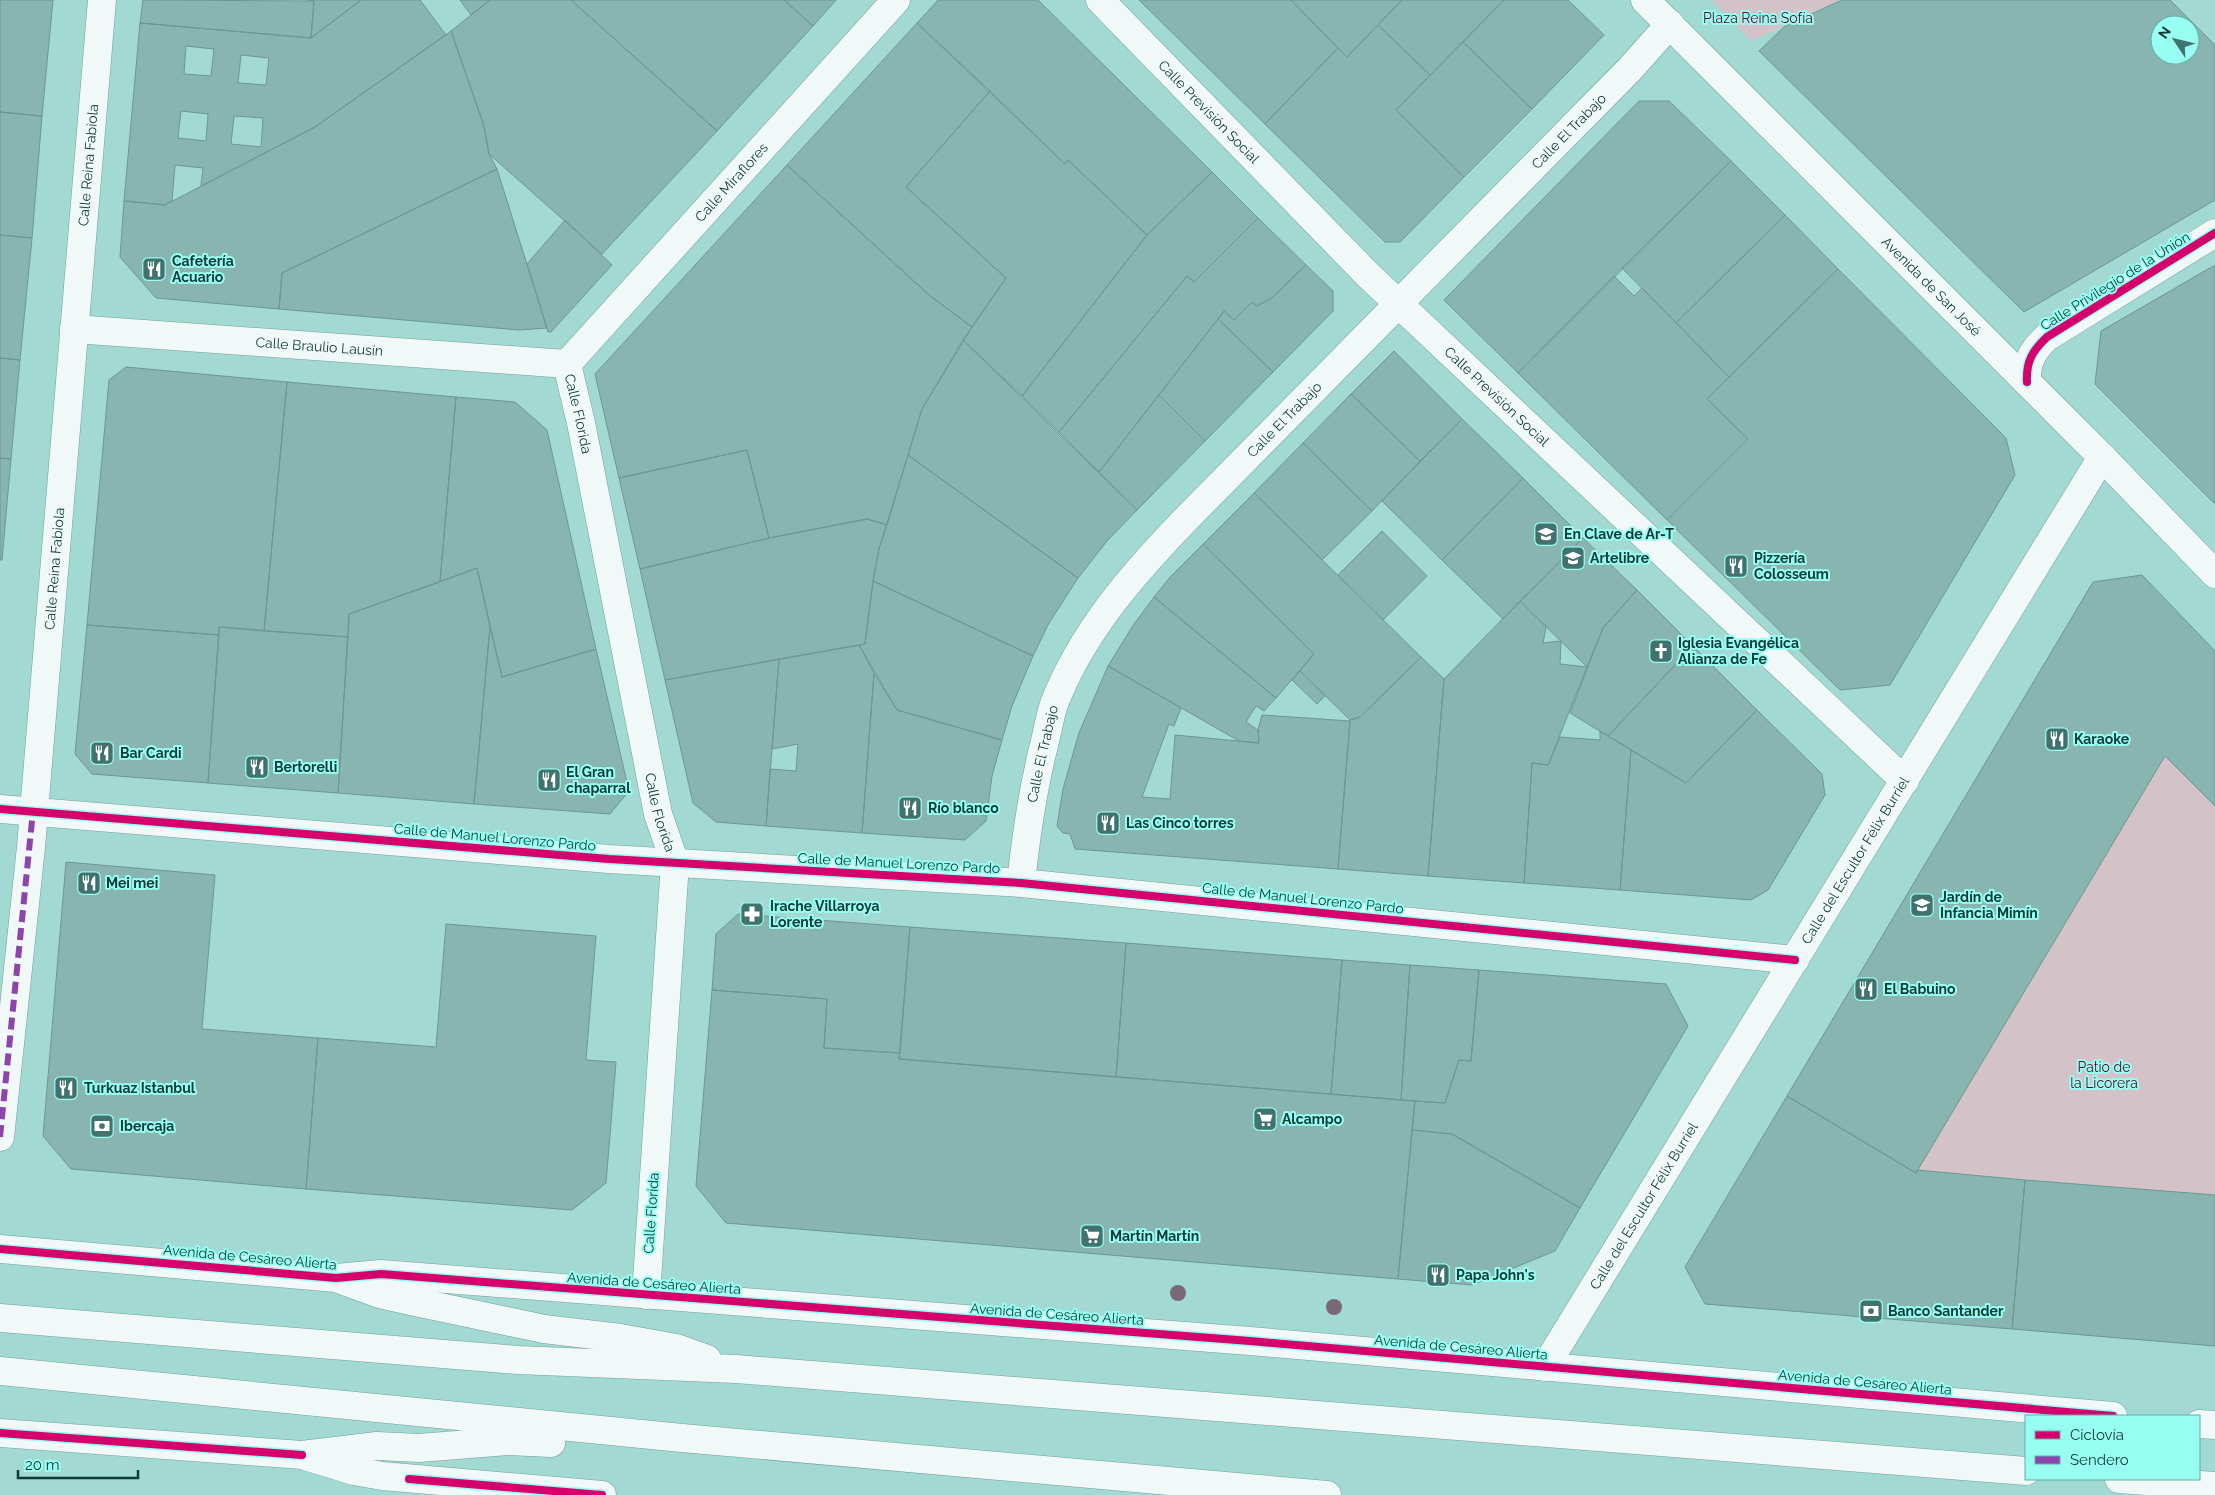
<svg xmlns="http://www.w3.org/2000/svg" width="2215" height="1495" font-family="Raleway,sans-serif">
  <rect width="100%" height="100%" fill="#a2d9d3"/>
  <path fill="#d3c2c7" d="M1712 0H1840L1751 41Z
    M2165 756 2215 806V1195L1917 1170Z"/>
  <path fill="#88b5b0" stroke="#6e9692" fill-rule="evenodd" d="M0 0H53L42 116 0 112Z
    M143 0 314 1 311 38 140 23Z
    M307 0H361L311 38 314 1Z
    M361 0H420L446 35 315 127 201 186 203 168 175 165 172 201 165 205 124 201 140 23 311 38ZM186 46 214 49 211 76 184 74ZM241 55 269 58 266 85 238 83ZM181 111 208 114 206 141 178 138ZM234 116 263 118 261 147 231 144Z
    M460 0H490L471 15Z
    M490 0H571L717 131 602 254 489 154 484 126 451 31Z
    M571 0H784L813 26 717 131Z
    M784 0H836L813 26Z
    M938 0H1038L1212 172 1147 235 1068 160 1065 164 917 23Z
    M1139 0H1291L1338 48 1265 124Z
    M1291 0H1402L1347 57Z
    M1402 0H1504L1430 75 1378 25Z
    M1504 0H1568L1604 35 1532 109 1463 42Z
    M1842 0H2170L2215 45V200L2024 312 1759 51 1785 26ZM2160 25H2190V55H2160Z
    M917 23 990 91 906 187 1006 278 972 327 929 295 787 165Z
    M1378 25 1430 75 1396 110 1464 177 1400 242H1385L1265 124 1338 48 1347 57Z
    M451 31 484 126 489 154 497 169 282 273 279 309 156 298 120 257 124 201 165 205 315 127Z
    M1463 42 1532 109 1464 177 1396 110Z
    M990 91 1065 164 1068 160 1147 235 1022 396 963 340 1006 278 906 187Z
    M1639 101H1669L1731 161 1518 373 1444 300Z
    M0 112 42 116 32 238 0 235Z
    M1731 161 1785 215 1676 323 1622 268Z
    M787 165 929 295 972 327 922 409 887 525 867 519 769 538 747 450 619 478 595 374Z
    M497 169 547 328 519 330 279 309 282 273Z
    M1212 172 1258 218 1194 282 1187 276 1059 432 1022 396 1147 235Z
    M1785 215 1838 269 1729 377 1676 323Z
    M1258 218 1306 265 1273 297 1257 306 1252 302 1234 320 1224 311 1099 472 1059 432 1187 276 1194 282Z
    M565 220 612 265 551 332H548L527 264Z
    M0 235 32 238 20 360 0 358Z
    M1306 265 1333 291V311L1273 372 1218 319 1224 311 1234 320 1252 302 1257 306 1273 297Z
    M2215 265V504L2095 384 2101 331Z
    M1838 269 2006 438 2015 475 1890 685 1840 690 1667 520 1748 439 1707 399Z
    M1614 276 1634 296 1642 288 1729 377 1707 399 1748 439 1667 520 1518 373Z
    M1218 319 1273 372 1205 441 1159 395Z
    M963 340 1137 510 1107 541 1078 578 908 455 922 409Z
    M1394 351 1462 419 1420 461 1351 394Z
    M0 358 20 360 11 459 0 458Z
    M126 367 287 382 264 631 219 627V635L87 625 109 380Z
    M287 382 456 397 440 582 349 614 348 637 264 631Z
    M1351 394 1420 461 1372 511 1303 443Z
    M1159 395 1205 441 1137 510 1099 472Z
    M456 397 515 402 547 430 596 649 502 677 477 568 440 582Z
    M1462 419 1523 478 1442 560 1382 501Z
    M1303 443 1372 511 1322 560 1254 493Z
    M747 450 769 538 640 569 619 478Z
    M908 455 1078 578 1049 623 1033 656 873 581 879 549Z
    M0 458 11 459 2 560H0Z
    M1523 478 1583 538 1503 619 1442 560Z
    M1254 493 1421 657 1360 717 1350 720 1300 671 1314 654 1203 544Z
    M867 519 887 525 879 549 873 581 865 644 665 680 640 569 769 538Z
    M1382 531 1427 576 1383 620 1338 575Z
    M1583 538 1637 590 1603 628 1587 667 1520 601Z
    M1203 544 1314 654 1276 698 1154 597 1171 576Z
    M477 568 490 627 474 804 338 793 349 614Z
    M2142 575 2215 651V806L2165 756 1916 1173 1787 1096 2093 582Z
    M873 581 1033 656 1012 706 1002 740 897 710 859 645 865 644Z
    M1637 590 1693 646 1608 736 1570 713 1603 628Z
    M1154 597 1276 698 1264 711 1256 706 1246 722 1258 730 1259 743 1239 741 1108 666 1132 627Z
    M1520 601 1546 627 1543 643 1561 641 1560 664 1587 667 1548 765 1532 763 1524 883 1428 876 1444 679Z
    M87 625 219 635 208 783 92 774 75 754Z
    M219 627 348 637 338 793 208 783Z
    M490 627 502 677 596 649 629 791 610 814 474 804Z
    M859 645 874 673 862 833 766 826 770 769 796 771 798 744 772 749 779 659Z
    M1693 646 1757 710 1686 783 1608 736Z
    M1421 657 1444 679 1428 876 1338 869 1350 720 1360 717Z
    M779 659 766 826 716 822 693 803 665 680Z
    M1108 666 1181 708 1174 726 1169 724 1142 797 1170 799 1175 735 1259 743 1258 730 1262 715 1350 721 1338 869 1075 849 1070 834 1063 833 1057 826 1063 789 1079 733Z
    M1300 671 1325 696 1317 704 1292 680Z
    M874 673 897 710 1002 740 992 776 986 821 965 840 862 833Z
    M1757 710 1822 774 1825 795 1768 890 1751 900 1620 890 1631 750 1686 783Z
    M1600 731 1631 750 1620 890 1524 883 1532 763 1548 765 1560 737 1600 740Z
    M66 862 215 875 202 1029 318 1038 306 1189 71 1169 43 1136Z
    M738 914 910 927 900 1053 824 1048 827 999 712 990 716 934Z
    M446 924 596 936 586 1060 616 1062 606 1183 572 1210 306 1189 318 1038 436 1047Z
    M910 927 1126 943 1116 1077 899 1059Z
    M1126 943 1342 960 1331 1094 1116 1077Z
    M1342 960 1410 965 1401 1100 1331 1094Z
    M1410 965 1479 970 1471 1061 1459 1060 1445 1103 1401 1100Z
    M1479 970 1666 984 1688 1026 1580 1208 1452 1134 1412 1130 1415 1101 1445 1103 1459 1060 1471 1061Z
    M712 990 827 999 824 1048 900 1053 899 1059 1415 1101 1398 1279 726 1223 696 1186Z
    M1787 1096 1916 1173 1917 1170 2025 1180 2012 1329 1705 1304 1685 1267Z
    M1412 1130 1452 1134 1580 1208 1555 1251 1472 1285 1398 1279Z
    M2025 1180 2215 1195V1346L2012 1329Z"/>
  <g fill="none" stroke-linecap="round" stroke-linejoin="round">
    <g stroke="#719f9b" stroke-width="29">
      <g id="street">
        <path id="s1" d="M1100 0 1368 275 1905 781"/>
        <path id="s2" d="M74 329 567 364"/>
        <path id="s3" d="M567 364 581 423 658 814 675 863 646 1295"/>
        <path id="s4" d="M567 364 896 0"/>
        <path d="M2027 382C2026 362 2032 351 2047 337L2215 233"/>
        <path d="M0 809 609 859 1021 883 1795 960"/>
        <path id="s5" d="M1021 883C1026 835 1033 788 1045 741 1048 729 1050 716 1054 704 1082 632 1132 575 1185 520L1630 69 1670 24"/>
        <path id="s6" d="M0 1137 31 847 102 0"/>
        <path id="s7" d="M1545 1367 2102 457"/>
      </g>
    </g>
    <g stroke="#719f9b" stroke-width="29">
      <g id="secondary">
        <path id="s8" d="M1645 0 2102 457 2215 574"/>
        <path d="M0 1249 336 1278 381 1274 1250 1341 2113 1416"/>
        <path d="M2199 1424 2215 1425"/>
        <path d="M0 1433 302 1455 354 1471 382 1476 602 1495"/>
      </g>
    </g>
    <g stroke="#719f9b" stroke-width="29">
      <path id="primary" d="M336 1278 380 1294 411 1301 544 1329 620 1338 676 1348 707 1359
        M0 1318 518 1360 736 1369 2026 1471
        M0 1371 682 1438 1327 1495
        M302 1455 377 1446 419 1448 508 1441 551 1443
        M2119 1479 2215 1486"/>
    </g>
    <use href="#street" stroke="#f1f9f8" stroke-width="28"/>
    <use href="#secondary" stroke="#f1f9f8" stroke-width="28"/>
    <use href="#primary" stroke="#f1f9f8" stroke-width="28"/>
    <path stroke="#8e44ad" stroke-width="6" stroke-dasharray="12 6" stroke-linecap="butt" d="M0 1137 33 811"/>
    <g stroke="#98fdf2" stroke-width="11">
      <path id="cycleway" d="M2027 382C2026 362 2032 351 2047 337L2215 233
        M0 809 609 859 1021 883 1795 960
        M0 1249 336 1278 381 1274 1250 1341 2113 1416
        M0 1433 302 1455
        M409 1479 602 1495"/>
    </g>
    <use href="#cycleway" stroke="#d6006c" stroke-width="8"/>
  </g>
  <g fill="#7a6874">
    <circle cx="1178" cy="1293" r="8"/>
    <circle cx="1334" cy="1307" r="8"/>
  </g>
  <defs>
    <g id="restaurant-square" transform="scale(1.25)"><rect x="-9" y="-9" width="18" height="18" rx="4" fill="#42726e" stroke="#98fdf2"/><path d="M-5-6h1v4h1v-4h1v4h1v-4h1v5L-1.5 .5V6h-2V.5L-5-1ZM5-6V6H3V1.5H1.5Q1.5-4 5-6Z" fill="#fff"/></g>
    <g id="school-square" transform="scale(1.25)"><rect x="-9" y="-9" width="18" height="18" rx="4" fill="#42726e" stroke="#98fdf2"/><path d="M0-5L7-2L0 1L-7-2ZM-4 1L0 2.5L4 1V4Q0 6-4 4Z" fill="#fff"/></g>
    <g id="church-square" transform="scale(1.25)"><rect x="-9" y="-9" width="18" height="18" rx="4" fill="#42726e" stroke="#98fdf2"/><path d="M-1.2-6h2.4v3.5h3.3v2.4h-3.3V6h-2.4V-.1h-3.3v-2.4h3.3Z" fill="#fff"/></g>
    <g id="pharmacy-square" transform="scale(1.25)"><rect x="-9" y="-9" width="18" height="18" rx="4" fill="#42726e" stroke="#98fdf2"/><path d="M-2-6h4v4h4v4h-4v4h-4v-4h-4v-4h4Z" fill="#fff"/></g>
    <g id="supermarket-square" transform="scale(1.25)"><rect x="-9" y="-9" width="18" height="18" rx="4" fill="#42726e" stroke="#98fdf2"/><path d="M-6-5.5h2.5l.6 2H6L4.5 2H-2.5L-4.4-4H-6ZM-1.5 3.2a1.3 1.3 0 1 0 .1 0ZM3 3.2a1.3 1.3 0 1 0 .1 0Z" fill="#fff"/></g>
    <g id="bank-square" transform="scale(1.25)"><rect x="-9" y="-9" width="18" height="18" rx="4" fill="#42726e" stroke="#98fdf2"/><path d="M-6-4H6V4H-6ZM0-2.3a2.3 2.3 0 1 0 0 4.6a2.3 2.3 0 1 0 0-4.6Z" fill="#fff"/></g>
  </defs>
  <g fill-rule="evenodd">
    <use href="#restaurant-square" x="154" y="269"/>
    <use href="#school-square" x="1546" y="534"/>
    <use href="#school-square" x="1573" y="558"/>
    <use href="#restaurant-square" x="1736" y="566"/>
    <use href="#church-square" x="1661" y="651"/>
    <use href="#restaurant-square" x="2057" y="739"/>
    <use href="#restaurant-square" x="102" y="753"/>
    <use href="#restaurant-square" x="257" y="767"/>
    <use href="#restaurant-square" x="549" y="780"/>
    <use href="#restaurant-square" x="910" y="808"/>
    <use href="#restaurant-square" x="1108" y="823"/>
    <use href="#restaurant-square" x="89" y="883"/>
    <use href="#school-square" x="1922" y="905"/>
    <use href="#pharmacy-square" x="752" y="914"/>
    <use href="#restaurant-square" x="1866" y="989"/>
    <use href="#restaurant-square" x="66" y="1088"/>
    <use href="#supermarket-square" x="1265" y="1119"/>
    <use href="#bank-square" x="102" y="1126"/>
    <use href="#supermarket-square" x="1092" y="1236"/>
    <use href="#restaurant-square" x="1438" y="1275"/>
    <use href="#bank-square" x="1871" y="1311"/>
  </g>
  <g text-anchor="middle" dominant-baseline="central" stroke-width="4" stroke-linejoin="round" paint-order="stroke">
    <g font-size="14" fill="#590c26" stroke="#98fdf2">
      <text x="1758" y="18">Plaza Reina Sofía</text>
      <text x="2104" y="1067">Patio de<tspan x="2104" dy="16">la Licorera</tspan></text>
    </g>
    <g font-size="14" fill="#0e3b37" stroke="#98fdf2">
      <text stroke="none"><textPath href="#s1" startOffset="156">Calle Previsión Social</textPath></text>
      <text stroke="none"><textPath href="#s5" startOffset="956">Calle El Trabajo</textPath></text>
      <text stroke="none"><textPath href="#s6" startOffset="976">Calle Reina Fabiola</textPath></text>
      <text stroke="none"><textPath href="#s4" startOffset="245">Calle Miraflores</textPath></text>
      <text transform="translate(2115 281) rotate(-32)">Calle Privilegio de la Unión</text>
      <text stroke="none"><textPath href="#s8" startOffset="405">Avenida de San José</textPath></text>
      <text stroke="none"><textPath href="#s2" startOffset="246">Calle Braulio Lausín</textPath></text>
      <text stroke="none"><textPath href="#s1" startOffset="561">Calle Previsión Social</textPath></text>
      <text stroke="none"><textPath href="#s3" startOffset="51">Calle Florida</textPath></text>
      <text stroke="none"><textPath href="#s5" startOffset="551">Calle El Trabajo</textPath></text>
      <text stroke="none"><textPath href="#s6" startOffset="571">Calle Reina Fabiola</textPath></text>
      <text stroke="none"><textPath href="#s5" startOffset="131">Calle El Trabajo</textPath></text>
      <text stroke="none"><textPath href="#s3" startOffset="458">Calle Florida</textPath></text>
      <text transform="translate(495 837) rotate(5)">Calle de Manuel Lorenzo Pardo</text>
      <text stroke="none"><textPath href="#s7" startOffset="594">Calle del Escultor Félix Burriel</textPath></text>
      <text transform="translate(899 863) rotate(3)">Calle de Manuel Lorenzo Pardo</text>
      <text transform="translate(1303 898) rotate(6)">Calle de Manuel Lorenzo Pardo</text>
      <text stroke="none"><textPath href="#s7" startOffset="189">Calle del Escultor Félix Burriel</textPath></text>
      <text transform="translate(651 1213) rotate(-86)">Calle Florida</text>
      <text transform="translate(250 1257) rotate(5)">Avenida de Cesáreo Alierta</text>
      <text transform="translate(654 1283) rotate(4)">Avenida de Cesáreo Alierta</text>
      <text transform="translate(1057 1314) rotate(4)">Avenida de Cesáreo Alierta</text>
      <text transform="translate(1461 1347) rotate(5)">Avenida de Cesáreo Alierta</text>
      <text transform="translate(1865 1382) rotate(5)">Avenida de Cesáreo Alierta</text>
    </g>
    <g font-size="14" font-weight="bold" fill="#0e3b37" stroke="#98fdf2" text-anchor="start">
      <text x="172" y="261">Cafetería<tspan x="172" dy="16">Acuario</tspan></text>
      <text x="1564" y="534">En Clave de Ar-T</text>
      <text x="1590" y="558">Artelibre</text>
      <text x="1754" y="558">Pizzería<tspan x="1754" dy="16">Colosseum</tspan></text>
      <text x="1678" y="643">Iglesia Evangélica<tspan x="1678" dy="16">Alianza de Fe</tspan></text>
      <text x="2074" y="739">Karaoke</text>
      <text x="120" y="753">Bar Cardi</text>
      <text x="274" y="767">Bertorelli</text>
      <text x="566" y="772">El Gran<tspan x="566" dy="16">chaparral</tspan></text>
      <text x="928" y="808">Río blanco</text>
      <text x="1126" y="823">Las Cinco torres</text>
      <text x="106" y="883">Mei mei</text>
      <text x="1940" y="897">Jardín de<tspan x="1940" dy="16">Infancia Mimín</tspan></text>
      <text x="770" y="906">Irache Villarroya<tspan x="770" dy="16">Lorente</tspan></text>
      <text x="1884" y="989">El Babuino</text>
      <text x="84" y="1088">Turkuaz Istanbul</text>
      <text x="1282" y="1119">Alcampo</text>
      <text x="120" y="1126">Ibercaja</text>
      <text x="1110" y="1236">Martín Martín</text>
      <text x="1456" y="1275">Papa John's</text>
      <text x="1888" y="1311">Banco Santander</text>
    </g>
  </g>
  <rect x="2025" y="1415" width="175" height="65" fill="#98fdf2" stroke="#61afa7"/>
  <rect x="2035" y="1431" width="25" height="8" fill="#d6006c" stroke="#61afa7"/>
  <text x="2070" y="1440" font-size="15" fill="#0e3b37">Ciclovía</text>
  <rect x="2035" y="1456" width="25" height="8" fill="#8e44ad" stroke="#61afa7"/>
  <text x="2070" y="1465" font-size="15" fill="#0e3b37">Sendero</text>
  <g transform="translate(2175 40) rotate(305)"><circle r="24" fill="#98fdf2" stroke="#61afa7"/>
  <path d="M0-4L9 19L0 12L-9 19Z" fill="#42726e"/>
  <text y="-8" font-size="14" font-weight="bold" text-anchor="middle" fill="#0e3b37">N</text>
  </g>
  <path d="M18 1470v8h120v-8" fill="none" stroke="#0e3b37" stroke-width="2.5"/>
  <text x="25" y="1470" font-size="15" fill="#0e3b37" stroke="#98fdf2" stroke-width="4" paint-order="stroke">20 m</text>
</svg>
